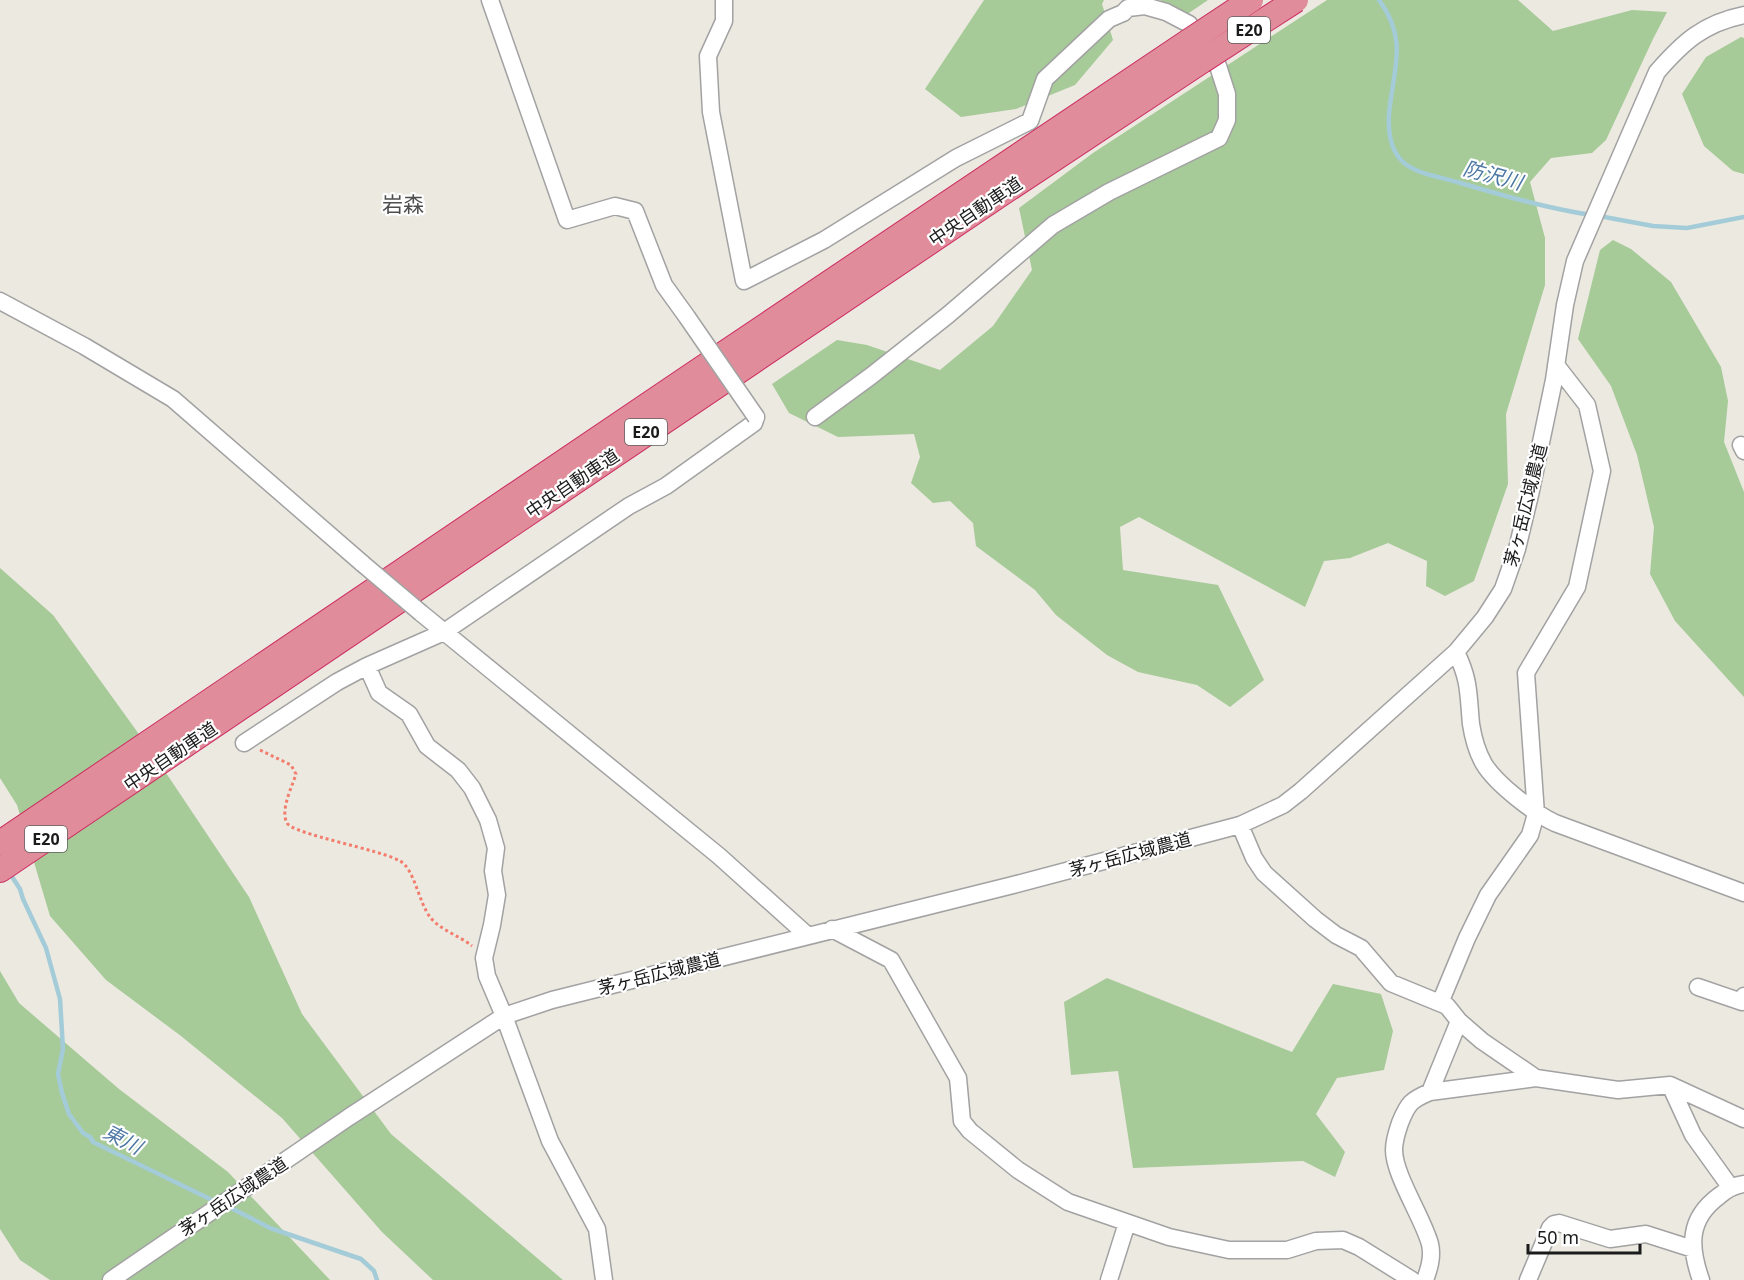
<svg xmlns="http://www.w3.org/2000/svg" width="1744" height="1280" font-family="'Noto Sans','Noto Sans JP',sans-serif">
  <rect width="100%" height="100%" fill="#ece9e1"/>
  <path fill="#a6ca98" d="M984 0H1104L1102 4 1113 40 1075 85 1016 109 961 117 925 89Z
    M1160 0H1208L1183 17Z
    M1327 0H1518L1553 31 1632 10 1667 12 1653 39 1606 140 1592 153 1551 158 1530 182 1545 238V285L1506 414 1508 484 1474 581 1445 596 1426 586 1427 561 1388 543 1350 558 1324 561 1305 607 1139 517 1120 527 1123 570 1218 585 1264 680 1230 707 1197 685 1138 672 1107 655 1056 615 1035 590 976 546 973 523 950 501 933 503 911 483 920 457 914 434 838 437 789 413 772 384 837 340 867 345 940 370 993 326 1032 270 1019 208 1093 153Z
    M1741 37 1744 38V174L1733 171 1704 146 1682 94 1706 57Z
    M1613 240 1631 249 1671 282 1721 367 1728 401 1724 442 1744 492V697L1675 621 1650 574 1654 527 1637 455 1611 386 1578 339 1600 250Z
    M0 568 53 615 154 755 249 897 302 1014 391 1134 563 1280H433L382 1232 282 1118 181 1036 106 980 50 916 17 805 0 778Z
    M0 971 19 1003 119 1089 228 1172 330 1280H50L20 1260 0 1229Z
    M1107 978 1292 1052 1333 984 1381 994 1393 1031 1384 1070 1337 1078 1316 1114 1345 1152 1335 1177 1303 1161 1133 1168 1118 1071 1071 1075 1064 1002Z"/>
  <g fill="none" stroke-linecap="round" stroke-linejoin="round">
    <path stroke="#a4ccd8" stroke-width="4.5" d="M1379 0C1409 41 1393 69 1389 114 1388 130 1390 149 1402 161 1415 174 1440 177 1457 182 1501 195 1546 208 1591 215
      M1599 216 1653 226 1687 228 1744 217
      M9 872 20 889 23 899 46 948 60 999 63 1049 58 1074 62 1093 69 1114 83 1133 90 1137 93 1142 216 1202
      M227 1206 270 1228 361 1259 374 1271 377 1280"/>
    <g stroke="#a2a2a2" stroke-width="19">
      <path id="minor" d="M490 0 567 220 615 206 635 211 664 285 687 317
        M724 0V21L708 56 711 112 744 281 824 240 956 158 1030 121 1045 79 1109 19 1123 13 1128 8 1145 6 1166 12 1189 24 1218 66 1227 94V120L1219 138 1109 192 1053 225 948 315 871 376 815 417
        M0 301 84 346 173 399 363 564
        M1741 445 1744 451
        M421 613 719 856 807 935
        M1456 652C1470 681 1468 693 1471 724 1473 737 1477 752 1484 764 1496 784 1534 813 1555 823L1744 893
        M367 666 379 693 409 714 427 746 458 770 472 788 488 820 496 848 493 871 497 895 492 925 484 958 487 976 504 1016 550 1141 597 1229 604 1280
        M244 743 337 682 367 666 444 632 629 506 666 486 754 423 756 417
        M1240 825 1254 858 1264 873 1315 919 1336 935 1361 948 1391 983 1447 1006 1459 1021 1482 1041 1536 1078 1618 1090 1670 1085 1744 1119
        M832 929 891 960 958 1078 962 1121 970 1131 1018 1170 1068 1202 1169 1237 1229 1250H1287L1316 1241 1343 1240 1359 1247 1412 1280
        M1698 987 1742 1002 1744 996
        M1440 1003 1467 938 1488 895 1530 835 1536 814 1526 673 1577 587 1602 471 1587 405 1556 365
        M1670 1085 1693 1135 1731 1188
        M1430 1092 1536 1078
        M111 1280 349 1117 504 1016 552 1000 1013 885 1240 825 1283 805 1301 791 1456 652 1485 617 1503 589 1517 549 1530 495 1554 380 1565 305 1575 261 1657 72C1683 42 1704 23 1744 15
        M1109 1280 1127 1223
        M1425 1280C1429 1269 1433 1257 1430 1244 1423 1218 1394 1175 1394 1150 1394 1140 1397 1132 1400 1123 1408 1103 1411 1100 1430 1092L1459 1021
        M1528 1280 1550 1228 1554 1224 1559 1223 1610 1239 1646 1234 1693 1249
        M1701 1280C1689 1246 1688 1219 1719 1196 1726 1190 1735 1185 1744 1184"/>
    </g>
    <g stroke="#cc2c61" stroke-width="26">
      <path id="highway" d="M0 843 689 377 1189 41
        M0 870 998 196 1202 61"/>
    </g>
    <path stroke="#f27d6d" stroke-width="3" stroke-dasharray="3 3" stroke-linecap="butt" d="M260 750 291 765 296 774C292 787 280 810 287 823 292 834 382 850 400 861 414 868 419 903 430 917 440 930 460 936 472 946"/>
    <use href="#minor" stroke="#fff" stroke-width="16"/>
    <use href="#highway" stroke="#e18c9b" stroke-width="24"/>
    <g stroke="#a2a2a2" stroke-width="19" stroke-linecap="butt">
      <path id="minor-bridge" d="M687 317 756 417
        M363 564 421 613"/>
    </g>
    <g stroke="#cc2c61" stroke-width="26" stroke-linecap="butt">
      <path id="highway-bridge" d="M1189 41 1251 0
        M1202 61 1296 0"/>
    </g>
    <use href="#minor-bridge" stroke="#fff" stroke-width="16"/>
    <use href="#highway-bridge" stroke="#e18c9b" stroke-width="24"/>
  </g>
  <g text-anchor="middle" dominant-baseline="central" stroke-width="4.5" stroke-linejoin="round" paint-order="stroke">
    <g fill="#fff" stroke="#5f5f5f" stroke-width="1.5">
      <rect x="1228" y="17" width="42" height="26" rx="4.5"/>
      <rect x="625" y="419" width="42" height="26" rx="4.5"/>
      <rect x="25" y="826" width="42" height="26" rx="4.5"/>
    </g>
    <g font-size="16" font-weight="bold" fill="#1b1b1b">
      <text x="1249" y="30">E20</text>
      <text x="646" y="432">E20</text>
      <text x="46" y="839">E20</text>
    </g>
    <g font-size="18" fill="#1b1b1b" stroke="#fff">
      <text transform="translate(975 211) rotate(-34)">中央自動車道</text>
      <text transform="translate(572 483) rotate(-34)">中央自動車道</text>
      <text transform="translate(1525 505) rotate(-76)">茅ヶ岳広域農道</text>
      <text transform="translate(170 756) rotate(-34)">中央自動車道</text>
      <text transform="translate(1130 854) rotate(-15)">茅ヶ岳広域農道</text>
      <text transform="translate(659 973) rotate(-14)">茅ヶ岳広域農道</text>
      <text transform="translate(233 1196) rotate(-34)">茅ヶ岳広域農道</text>
    </g>
    <g font-size="20" font-style="italic" fill="#4e78a5" stroke="#fff">
      <text transform="translate(1493 175) rotate(15)">防沢川</text>
      <text transform="translate(123 1139) rotate(27)">東川</text>
    </g>
    <g font-size="21" fill="#4e4e4e" stroke="#fff">
      <text x="403" y="204">岩森</text>
    </g>
  </g>
  <path d="M1528 1244v9h112v-9" fill="none" stroke="#1b1b1b" stroke-width="3"/>
  <text x="1537" y="1244" font-size="18" fill="#1b1b1b" stroke="#ffffff" stroke-width="4.5" paint-order="stroke">50 m</text>
</svg>
